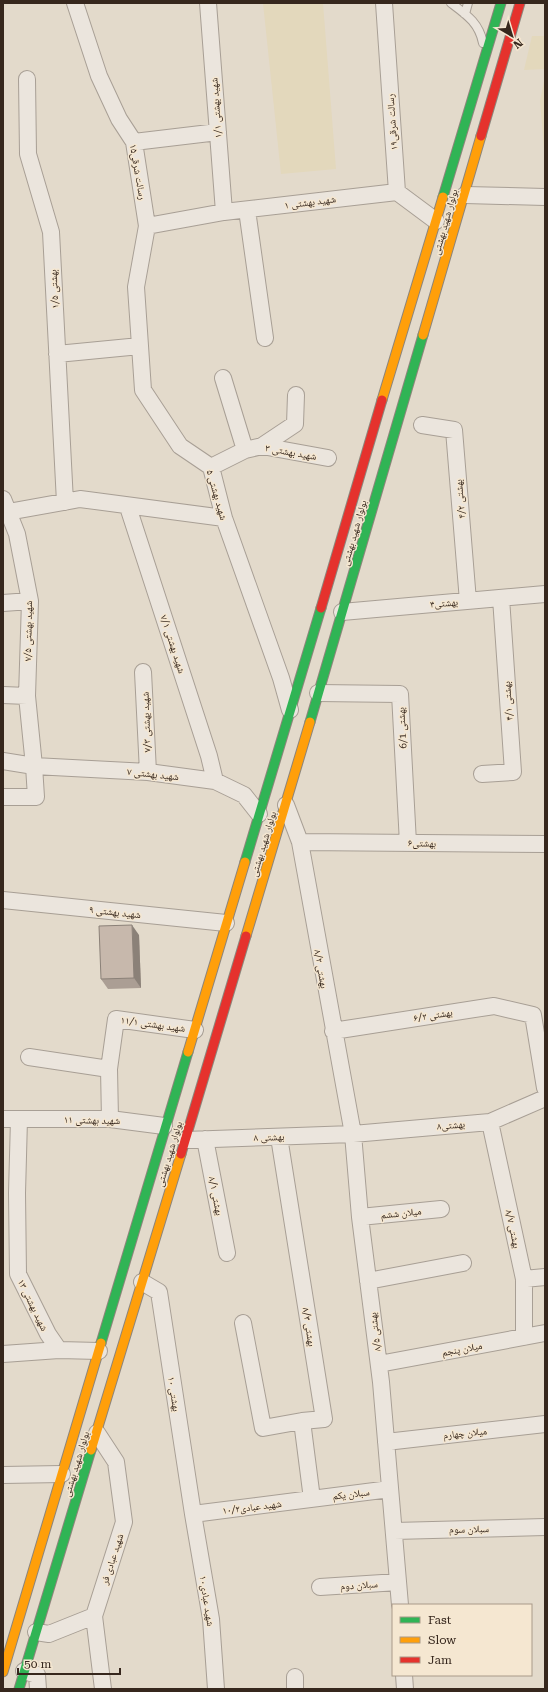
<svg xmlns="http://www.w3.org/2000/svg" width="548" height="1692" font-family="'Roboto Serif','Noto Naskh Arabic',serif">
  <rect width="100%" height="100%" fill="#e3dacb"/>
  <path fill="#e3d8bc" d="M263 3H323L336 169 281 174Z
    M532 36H545V69L524 70Z
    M545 76V161L540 101Z"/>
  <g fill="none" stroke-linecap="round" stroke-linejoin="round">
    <g stroke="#a89f95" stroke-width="10">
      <path id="lane" d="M451 3C467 15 479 23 483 43
        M465 14 468 3"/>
    </g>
    <g stroke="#a89f95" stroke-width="18">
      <path id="street" d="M75 3 99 76 119 119 134 142 147 226 224 212 397 192
        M208 3 224 212
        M384 3 397 192 436 221
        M27 79 28 154 51 232 65 502
        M134 142 218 132
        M465 195 545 197
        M247 210 265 338
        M147 226 136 287 143 390 180 446 211 467 224 518 281 678 290 710
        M57 354 140 346
        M223 378 245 450
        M422 425 454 430 468 601
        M262 446 295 424 296 395
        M211 467 245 450 262 446 328 458
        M3 499 17 534 30 601 27 696 34 766 36 797H3
        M128 507 209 756 215 781
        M8 512 80 499 224 518
        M3 603 30 601
        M342 612 545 594
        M143 672 148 772
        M318 693 400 694 408 843
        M3 695 27 696
        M3 761 34 766 148 772 215 781 244 795 259 814
        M482 774 513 772 501 598
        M286 805 300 842 353 1134 360 1217 381 1382 400 1605
        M300 842 545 844
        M3 900 226 923
        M333 1031 494 1006 533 1015 545 1088
        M29 1057 109 1069
        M3 1119H110L164 1126
        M19 1119 17 1193 18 1274 48 1334 59 1350 99 1351
        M110 1119 109 1069 116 1019 195 1030
        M490 1122 524 1279V1337
        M279 1137 324 1419 302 1421 312 1499
        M205 1139 227 1253
        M185 1140 353 1134 490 1122 545 1098
        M360 1217 441 1209
        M524 1279 545 1277
        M368 1281 463 1263
        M142 1282 159 1292 193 1514 211 1619 216 1689
        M243 1323 263 1428 302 1421
        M3 1354 59 1350
        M379 1364 545 1333
        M97 1433 116 1462 124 1522 94 1616 103 1689
        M386 1442 545 1424
        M3 1475 62 1474
        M193 1514 390 1489
        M394 1531 545 1527
        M320 1587 398 1582
        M36 1632 49 1634 94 1616
        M24 1671 37 1675 38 1689
        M404 1675 405 1689
        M295 1689V1677"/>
    </g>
    <g stroke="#8d857b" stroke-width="11">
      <path id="fast" d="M443 197 501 3
        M310 722 423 335
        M245 862 321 608
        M101 1343 188 1052
        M19 1689 91 1450"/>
    </g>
    <g stroke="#8d857b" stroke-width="11">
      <path id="slow" d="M423 335 481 136
        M382 400 443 197
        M246 936 310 722
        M188 1052 245 862
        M91 1450 181 1154
        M3 1672 101 1343"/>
    </g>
    <g stroke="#8d857b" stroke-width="11">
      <path id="jam" d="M481 136 520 3
        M321 608 382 400
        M181 1154 246 936"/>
    </g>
    <use href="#lane" stroke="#ebe5dd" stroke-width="8"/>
    <use href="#street" stroke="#ebe5dd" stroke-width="16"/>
    <use href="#fast" stroke="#30b455" stroke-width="9"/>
    <use href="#slow" stroke="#ff9f0a" stroke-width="9"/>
    <use href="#jam" stroke="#e5322d" stroke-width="9"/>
  </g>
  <path fill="#ab9e94" d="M139 935 141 988 108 989 101 979Z"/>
  <path fill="#8b8178" d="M132 925 139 935 141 988 134 978Z"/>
  <path fill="#c7b8ac" stroke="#8b8178" d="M132 925 134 978 101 979 99 926Z"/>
  <g text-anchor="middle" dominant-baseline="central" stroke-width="3" stroke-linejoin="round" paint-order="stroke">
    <g font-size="10" fill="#36271d" stroke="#f5e7d1">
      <text transform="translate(216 108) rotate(-94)">شهید بهشتی ۱/۱</text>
      <text transform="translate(392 122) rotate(-94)">رسالت شرقی۱۹</text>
      <text transform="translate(138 172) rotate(80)">رسالت شرقی۱۵</text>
      <text transform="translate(310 202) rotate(-7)">شهید بهشتی ۱</text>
      <text transform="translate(445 222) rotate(-74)">بولوار شهید بهشتی</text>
      <text transform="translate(54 289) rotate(-93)">بهشتی ۱/۵</text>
      <text transform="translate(291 452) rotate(10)">شهید بهشتی ۳</text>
      <text transform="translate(217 495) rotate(74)">شهید بهشتی ۵</text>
      <text transform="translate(460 499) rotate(-95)">بهشتی ۴/۲</text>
      <text transform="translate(354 533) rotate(-74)">بولوار شهید بهشتی</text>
      <text transform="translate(444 603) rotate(-5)">بهشتی۴</text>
      <text transform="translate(28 631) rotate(-89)">شهید بهشتی ۷/۵</text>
      <text transform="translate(173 644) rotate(72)">شهید بهشتی ۷/۱</text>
      <text transform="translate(508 701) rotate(-94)">بهشتی ۴/۱</text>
      <text transform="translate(146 722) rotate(-92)">شهید بهشتی ۷/۳</text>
      <text transform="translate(402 728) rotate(-93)">بهشتی 6/1</text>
      <text transform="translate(153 774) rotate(6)">شهید بهشتی ۷</text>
      <text transform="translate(422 843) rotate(1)">بهشتی۶</text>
      <text transform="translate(263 844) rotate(-73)">بولوار شهید بهشتی</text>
      <text transform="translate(115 912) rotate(6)">شهید بهشتی ۹</text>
      <text transform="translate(321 969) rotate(80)">بهشتی ۸/۲</text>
      <text transform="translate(433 1015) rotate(-9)">بهشتی ۶/۲</text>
      <text transform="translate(153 1024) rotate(8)">شهید بهشتی ۱۱/۱</text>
      <text transform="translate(92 1120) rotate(1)">شهید بهشتی ۱۱</text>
      <text transform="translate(451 1125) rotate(-5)">بهشتی۸</text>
      <text transform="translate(269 1137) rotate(-2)">۸ بهشتی</text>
      <text transform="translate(169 1154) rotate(-73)">بولوار شهید بهشتی</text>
      <text transform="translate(216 1196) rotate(79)">بهشتی ۸/۱</text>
      <text transform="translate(401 1213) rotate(-6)">میلان ششم</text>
      <text transform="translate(513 1229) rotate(78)">بهشتی ۸/۷</text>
      <text transform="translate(33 1305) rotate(64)">شهید بهشتی ۱۳</text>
      <text transform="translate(309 1327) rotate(81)">بهشتی ۸/۳</text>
      <text transform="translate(375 1332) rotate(-97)">بهشتی ۸/۵</text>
      <text transform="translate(462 1349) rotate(-11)">میلان پنجم</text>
      <text transform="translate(174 1394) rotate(81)">بهشتی ۱۰</text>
      <text transform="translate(465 1433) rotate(-6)">میلان چهارم</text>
      <text transform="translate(76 1464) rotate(-73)">بولوار شهید بهشتی</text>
      <text transform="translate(351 1494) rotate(-7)">سبلان یکم</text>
      <text transform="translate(252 1507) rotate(-7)">شهید عبادی۱۰/۲</text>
      <text transform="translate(469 1529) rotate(-1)">سبلان سوم</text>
      <text transform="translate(112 1559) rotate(-72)">شهید عبادی فر</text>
      <text transform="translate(359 1585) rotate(-4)">سبلان دوم</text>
      <text transform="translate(207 1601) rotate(81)">شهید عبادی۱۰</text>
    </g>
  </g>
  <rect width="548" height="1692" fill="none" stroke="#36271d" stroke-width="8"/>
  <rect x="392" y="1604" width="140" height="72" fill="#f5e7d1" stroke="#a99a89"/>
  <rect x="400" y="1617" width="20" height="6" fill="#30b455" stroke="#a99a89"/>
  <text x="428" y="1624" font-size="12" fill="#36271d">Fast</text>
  <rect x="400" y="1637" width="20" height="6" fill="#ff9f0a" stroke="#a99a89"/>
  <text x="428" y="1644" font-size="12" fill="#36271d">Slow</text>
  <rect x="400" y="1657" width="20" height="6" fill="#e5322d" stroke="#a99a89"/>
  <text x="428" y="1664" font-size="12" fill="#36271d">Jam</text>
  <g transform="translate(512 36) rotate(142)" stroke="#f5e7d1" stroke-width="3" paint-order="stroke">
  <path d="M0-3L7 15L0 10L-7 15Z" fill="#36271d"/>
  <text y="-6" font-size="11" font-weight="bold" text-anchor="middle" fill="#36271d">N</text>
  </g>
  <path d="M18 1668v6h102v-6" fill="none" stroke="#36271d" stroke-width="2"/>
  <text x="24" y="1668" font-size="12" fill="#36271d" stroke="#f5e7d1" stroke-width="3" paint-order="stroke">50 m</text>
</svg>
